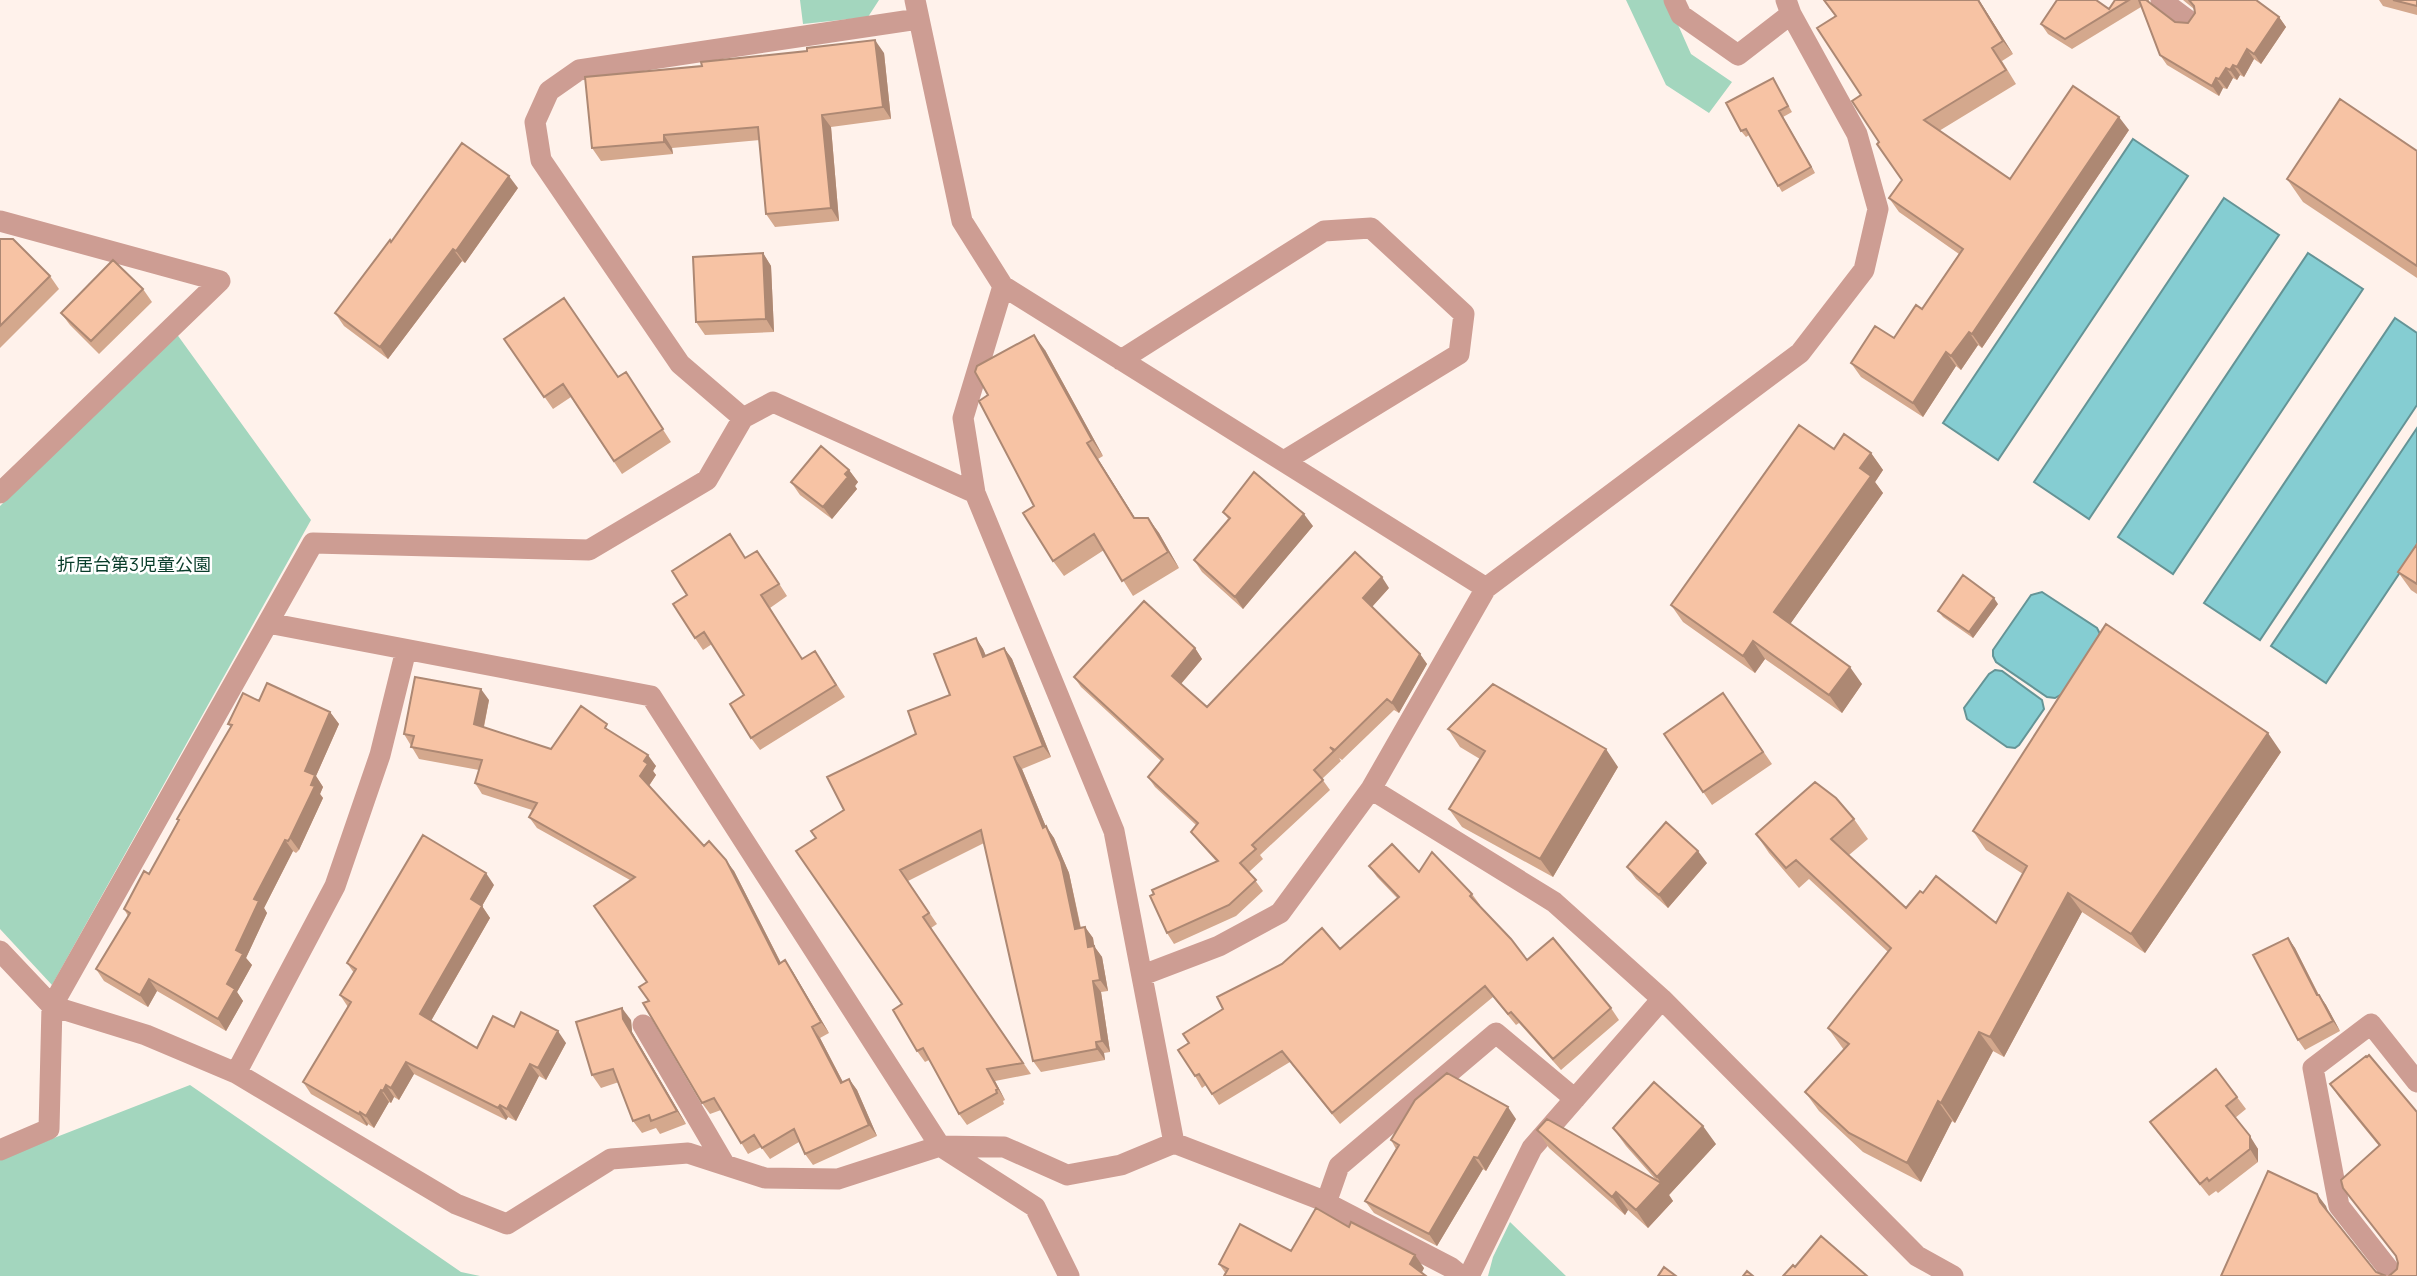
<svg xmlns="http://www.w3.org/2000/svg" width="2417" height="1276" font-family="Manrope,'Noto Sans JP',sans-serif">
  <rect width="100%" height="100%" fill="#fff2eb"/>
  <path fill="#a3d6be" d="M800 0H879L868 17 803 24Z
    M1626 0H1667L1691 54 1732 82 1709 113 1666 85Z
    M176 333 311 520 52 985 0 929V506Z
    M190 1085 461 1272 480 1276H0V1159Z
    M1510 1222 1566 1276H1488L1493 1257Z"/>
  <path fill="#85cdd2" stroke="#659496" stroke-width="2" d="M2133 139 2188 176 1998 460 1943 423Z
    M2224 198 2279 235 2089 519 2034 482Z
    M2308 253 2363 289 2173 574 2118 537Z
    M2395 318 2417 333V405L2260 640 2204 603Z
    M2417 428V547L2326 683 2271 646Z
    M2042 592 2097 628 2100 634 2062 694 2055 698 2047 697 1996 662 1993 656V650L2031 595Z
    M1995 670 2002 671 2042 700 2044 709 2019 745 2015 748 2007 747 1967 719 1964 708 1989 674Z"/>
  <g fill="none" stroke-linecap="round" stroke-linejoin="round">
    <path stroke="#cd9d93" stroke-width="21" d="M915 0 962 221 1003 286 963 418 975 493 1114 831 1174 1143 1319 1199 1450 1267 1461 1276
      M1674 0 1681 15 1738 55 1791 14
      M2161 0 2189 21
      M0 221 220 281
      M1003 286 1486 588
      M1121 360 1324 231 1371 228 1464 314 1459 354 1284 461
      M743 418 680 364 541 160 535 122 549 91 579 70 918 19
      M0 493 220 281
      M268 623 651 696 940 1146 1004 1147 1067 1175 1121 1165 1174 1143
      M1371 789 1554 902 1662 999 1917 1256 1953 1276
      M0 951 52 1006 146 1035 236 1073 456 1204 507 1224 611 1159 688 1153 765 1178 838 1179 940 1146 1035 1207 1069 1276
      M1143 975 1219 946 1280 913 1371 789 1486 588 1800 353 1864 270 1878 209 1857 134 1791 14 1786 0
      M643 1025 725 1165
      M236 1073 335 886 380 755 406 650
      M0 1150 49 1129 52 1006 313 543 589 550 707 480 743 418 773 402 975 493
      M1326 1203 1339 1166 1496 1033 1575 1099
      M1469 1276 1532 1148 1662 999
      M2394 1276 2339 1206 2313 1068 2371 1024 2417 1082"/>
  </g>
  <path fill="#d4a88d" d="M1823 0H1979L2013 54 2002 61 2016 84 1939 131 2010 179 2129 130 1982 348 1978 345 1961 370 1956 366 1923 417 1861 377 1851 363 1894 338 1922 309 1959 254 1899 212 1889 198 1902 180 1879 142 1861 95 1835 16Z
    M2115 0H2149V3L2175 22 2188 23 2195 13 2194 9 2183 0H2256L2279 17 2286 27 2261 64 2254 59 2244 77 2240 75 2237 80 2233 78 2227 89 2223 88 2219 96 2167 65 2160 55 2141 7 2072 49 2048 34 2041 24 2109 9Z
    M2379 0H2417V15L2383 6Z
    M884 53 891 119 831 127 839 221 775 227 766 214 760 140 672 148 673 154 601 161 592 148Z
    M1773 78 1792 112 1783 117 1815 173 1782 192 1749 135 1746 137 1741 131Z
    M2417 151V278L2303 202 2287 179Z
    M518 188 465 263 462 261 388 359 344 326 335 313 391 242Z
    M0 239 50 276 59 289 0 348Z
    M763 253 771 266 774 332 705 335 696 322Z
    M143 289 152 302 99 354 70 325 61 313Z
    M504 339 618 377 626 372 671 442 622 474 571 397 553 409Z
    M1045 350 1103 456 1098 459 1135 518H1148L1159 533 1179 568 1133 596 1104 550 1064 576 1053 561 1034 506 988 395Z
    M1834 449 1871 453 1883 470 1875 482 1883 493 1790 624 1862 684 1842 713 1765 659 1755 673 1683 622 1671 605Z
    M849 470 858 482 855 486 857 489 832 519 800 495 791 482Z
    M1223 512 1313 526 1243 609 1202 572 1194 560 1229 520Z
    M2417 544V594L2411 590 2398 572Z
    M746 558 766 563 787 596 770 608 802 659 815 651 845 697 760 750 751 738 744 695 712 644 703 650 695 638Z
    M1389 588 1372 607 1420 654 1427 664 1399 713 1394 710 1342 760 1339 758 1341 761 1322 779 1330 790 1260 855 1263 859 1249 872 1263 891 1236 916 1174 944 1167 933 1154 894 1216 861 1199 842 1191 832 1196 825 1155 787 1148 777 1161 761 1081 687 1074 677 1195 648 1202 659 1181 684 1207 707Z
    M1998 604 1973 638 1943 617 1938 611Z
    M976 638 983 649 986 656 1004 648 1012 659 1051 757 1022 769 1046 827 1054 838 1069 873 1081 928 1085 927 1093 938 1094 946 1102 957 1108 991 1101 992 1110 1052 1104 1053 1105 1060 1041 1072 1033 1061 984 843 908 881 937 924 931 928 1031 1074 995 1081 1005 1100 1003 1101 1004 1104 967 1125 959 1114 929 1060 925 1062 917 1051 902 1004 816 838 916 734 950 695Z
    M1723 693 1772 764 1712 805 1664 734Z
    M489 700 484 727 551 749 614 733 656 766 653 771 656 775 649 786 704 846 734 871 781 963 785 960 793 972 829 1033 820 1038 843 1082 849 1079 857 1090 877 1136 813 1165 805 1154 799 1142 770 1159 761 1147 748 1154 721 1110 710 1114 702 1103 649 1001 630 880 537 828 529 817 532 810 482 794 475 783 479 770 419 759 404 734Z
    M259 701 330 712 339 724 316 776 323 787 320 794 323 798 299 850 296 853 293 851 264 908 267 913 246 958 252 965 237 992 243 1001 226 1031 157 991 148 1007 104 981 96 969 128 916 124 909 149 874 178 821 177 819 231 727 228 724Z
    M1448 729 1618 767 1553 877 1462 827 1449 809 1480 759 1460 747Z
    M2281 752 2145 953 2082 912 2004 1057 1993 1051 1955 1123 1952 1121 1921 1182 1863 1152 1819 1111 1805 1092 1844 1050 1828 1028 1888 952 1809 879 1799 888 1769 853 1756 834 1854 819 1868 839 1849 855 1906 908 1996 923 2023 874 1986 850 1973 831Z
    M1707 863 1668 908 1636 879 1627 867Z
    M1369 866 1419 872 1472 894 1480 905 1479 906 1527 960 1611 1008 1619 1020 1561 1070 1519 1023 1516 1025 1493 997 1340 1124 1290 1062 1219 1105 1206 1085 1202 1088 1195 1076 1189 1043 1340 949 1398 899 1377 877Z
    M494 885 482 906 490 918 431 1021 477 1048 514 1027 566 1043 546 1080 539 1076 516 1121 508 1117 506 1120 414 1074 399 1100 394 1097 391 1103 389 1102 374 1128 368 1124 367 1126 311 1094 303 1082 348 1007 340 995 354 973 347 963Z
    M2288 938 2295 948 2319 995 2326 1005 2340 1031 2305 1050 2298 1040Z
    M631 1020 632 1032 686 1124 660 1134 656 1128 642 1133 633 1121 619 1082 601 1088 592 1075Z
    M2369 1055 2417 1112V1276H2389L2397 1269 2398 1263 2397 1258 2343 1188 2341 1180 2379 1146 2339 1097 2330 1084 2366 1056 2367 1057Z
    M2237 1097 2246 1109 2235 1118 2258 1149V1162L2218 1193 2216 1191 2209 1196 2159 1134 2150 1122Z
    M1516 1119 1486 1171 1483 1169 1437 1246 1374 1213 1365 1201 1396 1149 1391 1140Z
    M1613 1128 1716 1144 1669 1195 1673 1201 1648 1228 1628 1210 1625 1215 1549 1148 1537 1130 1656 1180 1626 1146Z
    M1291 1251 1424 1268 1422 1272 1226 1274 1219 1264Z"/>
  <path fill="#ad8873" d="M1978 0H1979L2013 54 2003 41Z
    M2279 17 2286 27 2261 64 2254 54Z
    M875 40 884 53 891 119 883 107Z
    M2247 49 2254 59 2244 77 2237 67Z
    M2233 65 2240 75 2237 80 2230 70Z
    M2226 68 2233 78 2227 89 2219 79Z
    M2216 78 2223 88 2219 96 2212 86Z
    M1779 111 1783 117 1815 173 1811 167Z
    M822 115 831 127 839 221 831 208Z
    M2119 117 2129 130 1982 348 1972 334Z
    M664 135 672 148 673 154 664 142Z
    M509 176 518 188 465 263 456 251Z
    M453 249 462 261 388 359 380 347Z
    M763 253 771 266 774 332 766 319Z
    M1969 332 1978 345 1961 370 1951 356Z
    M1034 335 1045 350 1103 456 1092 440Z
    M1946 352 1956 366 1923 417 1913 403Z
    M1087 443 1098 459 1145 534 1134 518Z
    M1871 453 1883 470 1875 482 1883 493 1786 630 1774 612 1860 468Z
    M849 470 858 482 855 486 857 489 832 519 823 507Z
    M1304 514 1313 526 1243 609 1235 597Z
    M1148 518 1159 533 1179 568 1168 552Z
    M1382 577 1389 588 1370 609 1363 598Z
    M1994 598 1998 604 1973 638 1969 632Z
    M976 638 983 649 991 668 983 657Z
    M1753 641 1765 659 1755 673 1743 656Z
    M1004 648 1012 659 1051 757 1043 746Z
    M1195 648 1202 659 1179 686 1172 676Z
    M1420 654 1427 664 1399 713 1392 703Z
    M1850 667 1862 684 1842 713 1829 695Z
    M481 689 489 700 482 735 474 724Z
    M330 712 339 724 316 776 323 787 320 794 323 798 299 850 290 838 305 771Z
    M2268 733 2281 752 2145 953 2131 934Z
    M1606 749 1618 767 1553 877 1540 859Z
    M648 755 656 766 653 771 656 775 648 787 640 776 644 761Z
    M1014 757 1022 769 1051 839 1043 828Z
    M1046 826 1054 838 1069 873 1083 940 1075 929Z
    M285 840 293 851 264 908 267 913 246 958 252 965 237 992 243 1001 226 1031 218 1019 236 950 254 899Z
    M1698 851 1707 863 1668 908 1659 895Z
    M726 860 734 871 787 975 779 964Z
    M486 873 494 885 482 906 490 918 428 1026 420 1014 471 899Z
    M2068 893 2082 912 2004 1057 1990 1037Z
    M1085 927 1093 938 1096 958 1088 947Z
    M2288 938 2295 948 2324 1006 2317 995Z
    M1094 946 1102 957 1108 991 1100 980Z
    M785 960 793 972 829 1033 821 1022Z
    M149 979 157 991 148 1007 140 995Z
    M1093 981 1101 992 1110 1052 1102 1041Z
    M2319 995 2326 1005 2340 1031 2333 1021Z
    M622 1008 631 1020 632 1032 686 1124 677 1111 623 1019Z
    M812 1027 820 1038 849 1094 841 1083Z
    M558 1031 566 1043 546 1080 538 1068Z
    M1979 1032 1993 1051 1955 1123 1941 1103Z
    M1096 1042 1104 1053 1105 1060 1097 1049Z
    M406 1062 414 1074 399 1100 391 1088Z
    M530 1064 539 1076 516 1121 507 1109Z
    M987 1069 995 1081 1005 1100 998 1089Z
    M849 1079 857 1090 877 1136 869 1125Z
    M386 1085 394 1097 391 1103 383 1091Z
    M381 1090 389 1102 374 1128 366 1116Z
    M1938 1101 1952 1121 1921 1182 1907 1163Z
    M500 1105 508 1117 506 1120 498 1108Z
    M1508 1107 1516 1119 1486 1171 1478 1158Z
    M360 1112 368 1124 367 1126 359 1114Z
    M1703 1126 1716 1144 1669 1195 1673 1201 1648 1228 1636 1210 1661 1183 1657 1177Z
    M2250 1136 2258 1149V1162L2250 1149Z
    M1474 1157 1483 1169 1437 1246 1429 1234Z
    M1616 1192 1628 1210 1625 1215 1612 1197Z
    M2317 1194 2326 1206 2329 1214 2320 1202Z
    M1415 1255 1424 1268 1420 1276 1410 1264Z"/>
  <path fill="#f7c3a4" stroke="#ad8873" stroke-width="2" d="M1824 0H1978L2003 41 1992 48 2006 70 1924 120 2010 179 2073 86 2119 117 1972 334 1969 332 1951 356 1946 352 1913 403 1851 363 1875 326 1894 338 1916 305 1922 309 1963 249 1889 198 1902 180 1877 144 1879 142 1852 101 1861 95 1817 28 1836 16Z
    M2057 0H2096L2109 9 2115 0H2129L2065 39 2041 24Z
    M2139 0H2146L2175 22 2188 23 2195 13 2194 6 2189 0H2256L2279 17 2254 54 2247 49 2237 67 2233 65 2230 70 2226 68 2219 79 2216 78 2212 86 2160 55Z
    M2393 0H2417V6Z
    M875 40 883 107 822 115 831 208 766 214 758 127 664 135V142L592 148 585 77 702 66 701 62 807 51V48Z
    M1773 78 1788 106 1779 111 1811 167 1778 186 1746 129 1741 131 1726 103Z
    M2340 99 2417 151V266L2287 179Z
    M462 143 509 176 456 251 453 249 380 347 335 313 390 240 391 242Z
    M0 239H13L50 276 0 326Z
    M763 253 766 319 696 322 693 257Z
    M113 260 143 289 91 341 61 313Z
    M564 298 618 377 626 372 663 429 614 461 563 384 544 397 504 339Z
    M1034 335 1092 440 1087 443 1134 518H1148L1168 552 1122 581 1094 534 1053 561 1023 513 1034 506 979 401 988 395 975 372 977 366Z
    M1799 425 1834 449 1844 434 1871 453 1860 468 1871 476 1774 612 1850 667 1829 695 1753 641 1743 656 1671 605Z
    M821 446 849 470 845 474 848 477 823 507 791 482Z
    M1254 472 1304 514 1235 597 1194 560 1230 518 1223 512Z
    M730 534 745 558 757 551 779 584 761 595 802 659 815 651 836 685 751 738 730 704 744 695 704 632 695 638 673 604 687 595 672 571Z
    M2417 544V584L2398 572Z
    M1355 552 1382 577 1363 598 1420 654 1392 703 1387 699 1335 750 1330 747 1334 751 1314 770 1323 780 1252 845 1256 849 1240 863 1256 880 1229 905 1167 933 1150 896 1154 894 1152 890 1218 861 1191 832 1198 823 1148 777 1163 759 1074 677 1144 601 1195 648 1172 676 1207 707Z
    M1963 575 1994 598 1969 632 1938 611Z
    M2106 624 2268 733 2131 934 2068 893 1990 1037 1979 1032 1941 1103 1938 1101 1907 1163 1849 1133 1805 1092 1849 1044 1828 1028 1891 948 1796 860 1786 868 1756 834 1815 782 1836 798 1854 819 1831 839 1906 908 1920 891 1923 893 1936 876 1996 923 2027 866 1973 831Z
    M976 638 983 657 1004 648 1043 746 1014 757 1043 828 1046 826 1061 862 1075 929 1085 927 1088 947 1094 946 1100 980 1093 981 1102 1041 1096 1042 1097 1049 1033 1061 981 830 900 870 929 913 923 917 1023 1063 987 1069 998 1089 996 1090 997 1093 959 1114 923 1048 917 1051 893 1010 902 1004 796 851 816 838 811 831 844 810 827 777 916 734 908 711 950 695 934 654Z
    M415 677 481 689 474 724 551 749 581 706 607 724 605 728 648 755 644 761 648 764 640 776 704 846 709 841 726 860 779 964 785 960 821 1022 812 1027 841 1083 849 1079 869 1125 805 1154 794 1129 762 1148 754 1135 741 1143 714 1098 702 1103 643 1003 649 1001 639 987 647 982 594 906 635 877 529 817 537 803 475 783 482 760 411 747 414 736 404 734Z
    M267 683 330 712 305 771 315 775 311 785 315 786 290 838 288 841 285 840 254 899 259 901 236 950 243 954 227 984 235 989 218 1019 149 979 140 995 96 969 130 913 124 909 144 871 149 874 179 820 177 819 232 725 228 724 243 693 259 701Z
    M1493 684 1606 749 1540 859 1449 809 1485 751 1448 729Z
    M1723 693 1763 752 1703 792 1664 734Z
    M1666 822 1698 851 1659 895 1627 867Z
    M423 835 486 873 471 899 482 906 420 1014 477 1048 493 1016 514 1027 521 1012 558 1031 538 1068 530 1064 507 1109 500 1105 498 1108 406 1062 391 1088 386 1085 383 1091 381 1090 366 1116 360 1112 359 1114 303 1082 351 1002 340 995 356 969 347 963Z
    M1392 844 1419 872 1432 852 1472 894 1470 896 1511 939 1527 960 1553 938 1611 1008 1553 1059 1511 1012 1508 1014 1485 986 1332 1113 1282 1051 1212 1094 1199 1074 1195 1076 1178 1050 1189 1043 1183 1034 1223 1009 1217 997 1282 964 1322 928 1340 949 1399 897 1369 866Z
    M2288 938 2317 995H2319L2333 1021 2298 1040 2253 955Z
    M622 1008 623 1019 677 1111 651 1121 649 1115 633 1121 613 1069 592 1075 576 1022Z
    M2369 1055 2417 1112V1276H2389L2397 1269 2398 1263 2396 1256 2343 1188 2341 1180 2380 1145 2330 1084 2366 1056 2367 1057Z
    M2216 1069 2237 1097 2226 1106 2250 1136V1149L2209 1181 2207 1178 2200 1184 2150 1122Z
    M1447 1073 1508 1107 1478 1158 1474 1157 1429 1234 1365 1201 1399 1145 1391 1140 1415 1100Z
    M1654 1082 1703 1126 1657 1177 1613 1128Z
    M1547 1119 1661 1183 1636 1210 1616 1192 1612 1197 1537 1130Z
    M2268 1171 2317 1194 2320 1202 2376 1272 2386 1276H2221Z
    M1316 1208 1349 1227 1351 1222 1415 1255 1410 1264 1426 1276H1224L1228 1269 1219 1264 1240 1224 1291 1251Z
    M1821 1236 1867 1276H1783L1793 1265 1795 1267Z
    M1664 1267 1676 1276H1658Z
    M1747 1271 1753 1276H1743Z"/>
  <g text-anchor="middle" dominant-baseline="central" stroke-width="5" stroke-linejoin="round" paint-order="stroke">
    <g font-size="18" fill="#083c2a" stroke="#fff">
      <text x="134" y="564">折居台第3児童公園</text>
    </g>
  </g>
</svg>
